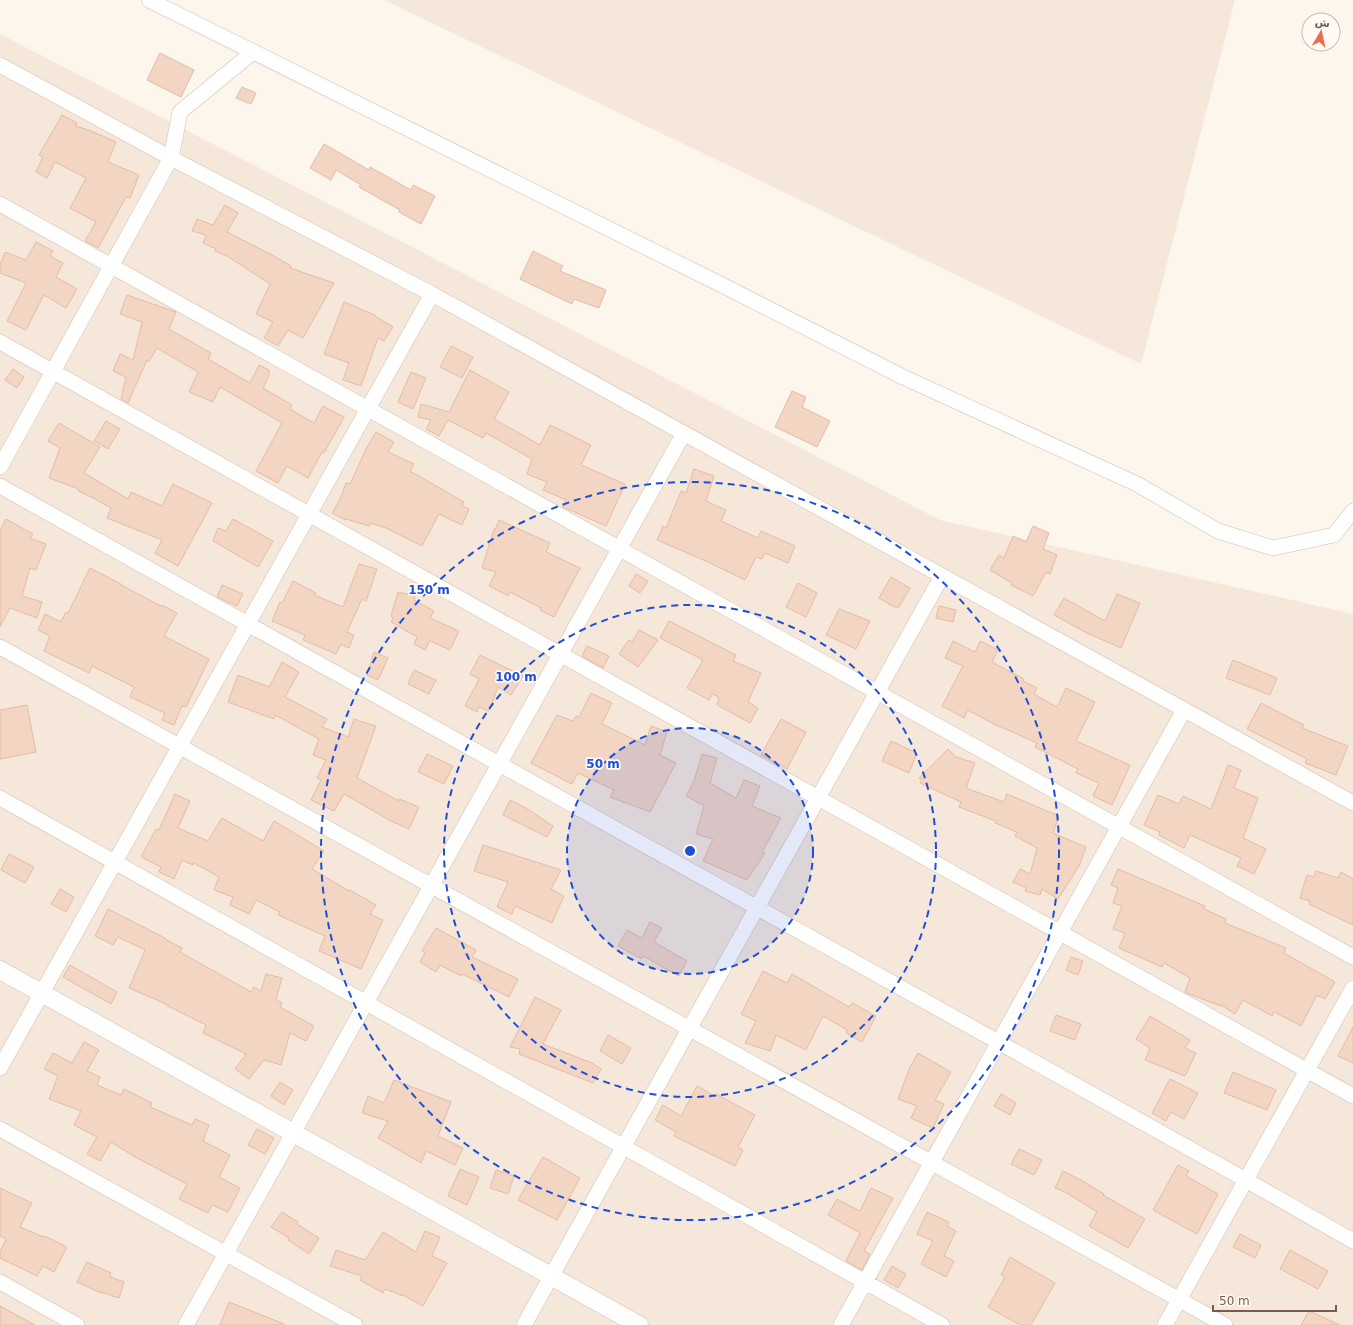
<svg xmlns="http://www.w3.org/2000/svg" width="1353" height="1325" font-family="'DejaVu Sans','Noto Sans Arabic',sans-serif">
  <rect width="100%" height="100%" fill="#fdf6ec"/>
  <path fill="#f5e8da" d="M384 0H1235L1141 364Z
    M0 34 940 520 1353 614V1325H0Z"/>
  <path fill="#f3d5c3" stroke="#e6bba3" d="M160 53 194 70 181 97 147 80Z
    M242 87 256 93 251 104 236 98Z
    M62 115 77 123 76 126 91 131 116 142 108 162 139 175 130 198 126 197 98 248 85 241 96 222 70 208 86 178 55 162 47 178 36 172 43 157 39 155Z
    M324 144 369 170 370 167 411 190 413 185 435 196 421 224 399 212 400 210 359 187 361 185 336 170 331 180 310 168Z
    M225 205 238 213 227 232 272 255 291 266 290 268 334 283 303 338 288 330 278 346 264 338 273 322 256 314 270 284 227 256 215 251 216 249 203 243 206 235 192 231 197 219 213 225Z
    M36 242 53 251 50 256 63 263 56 277 77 289 66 308 44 295 26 330 7 321 26 283 0 273V265L5 252 26 260Z
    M533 251 563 266 560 271 606 290 599 308 574 299 572 304 520 279Z
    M127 295 176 312 169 329 211 353 208 359 250 383 259 365 269 370V375L263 388 292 405 290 409 314 423 323 406 344 417 324 453 322 452 308 478 287 466 278 483 256 471 282 423 220 387 213 402 189 392 198 372 157 348 149 361 147 360 128 403 121 399 126 377 113 371 120 354 133 360 142 322 120 314Z
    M344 302 375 315V316L393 327 384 341 378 338 361 386 343 380 349 363 324 354Z
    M451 346 473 357 462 378 440 367Z
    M13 369 24 377 17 388 5 380Z
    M470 370 509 392 494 419 540 445 550 425 591 445 581 465 625 484 606 526 563 507 566 500 543 490 547 482 527 474 532 459 486 433 483 438 448 420 439 436 426 429 431 420 418 417 421 404 449 412Z
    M411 372 426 378 413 409 398 402Z
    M792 391 806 397 802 407 830 421 817 447 775 427Z
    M106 421 120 429 108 449 94 441Z
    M59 423 100 447 84 473 128 499 131 492 162 506 173 484 212 503 178 566 155 553 162 540 107 518 111 508 93 498 78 491 79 489 49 478 60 448 48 441Z
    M376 432 394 442 388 452 414 464 410 471 464 502 462 506 469 509 462 525 439 514 422 546 386 528 370 523 369 526 346 519 345 520 332 513 341 497 346 483 350 484 367 447Z
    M694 469 714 476 706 501 726 510 721 521 758 538 761 531 795 546 788 563 765 553 762 559 756 557 745 580 708 562 657 540 663 526 666 528 681 491 686 493Z
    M6 519 33 534 30 538 46 544 36 570 30 568 22 596 42 602 37 618 10 608 0 627V530Z
    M233 519 273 541 258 567 213 541 218 528 226 531Z
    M499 520 550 543 546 552 580 568 554 617 540 610 541 608 510 592 508 596 489 586 496 572 482 568 494 529 495 530Z
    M1033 526 1049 533 1043 549 1057 555 1050 574 1046 572 1033 596 1011 585 1012 583 990 570 999 555 1004 558 1013 536 1026 542Z
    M359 564 377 569 366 601 362 599 347 632 354 635 349 648 341 644 336 654 303 640 305 635 272 621 280 602 282 603 293 581 316 593 314 595 343 607Z
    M90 568 121 584V585L161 606 162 605 177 613 164 636 209 659 186 707 182 706 174 725 162 720 165 713 130 697 134 687 92 666 89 673 44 651 50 636 38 630 45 614 61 622 66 612 68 613Z
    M636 574 648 581 640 593 629 586Z
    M891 577 910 588 899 607H894L879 598Z
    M798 583 817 593 806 617 786 607Z
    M222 585 243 594 237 606 217 597Z
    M398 592 415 596 414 600 434 611 430 618 459 631 450 650 430 641 425 650 414 644 417 637 391 622 393 618 391 616Z
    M1117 594 1140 603 1121 648 1087 633 1054 615 1064 598 1105 621Z
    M939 606 956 610 953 622 936 618Z
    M839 609 870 621 856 649 826 635Z
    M669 621 736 655 733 661 761 673 748 702 758 708 750 723 717 705 719 697 712 694 709 700 687 688 703 660 660 638Z
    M639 630 658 640 638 667 619 654 629 640 632 642Z
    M953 641 975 652 980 641 998 650 992 662 1024 679 1023 681 1037 688 1034 694 1057 707 1066 688 1095 702 1076 741 1130 765 1112 805 1093 796 1099 783 1076 773 1078 769 1035 747 1037 743 999 726V727L968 710 964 718 942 706 963 666 945 658Z
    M587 646 609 656 603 668 582 656Z
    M374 652 388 658 378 680 367 675Z
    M480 655 523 676 511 695 498 687 489 711 479 707 477 712 465 706 479 679 470 674Z
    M1233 660 1277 678 1270 695 1226 678Z
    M282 662 299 672 285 697 327 719 322 727 348 737 354 719 376 726 357 778 399 801V799L419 807 409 829 391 821 344 794 334 811 311 800 321 780 317 778 326 760 313 755 319 739 275 715 274 719 228 702 238 675 269 687Z
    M414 670 436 680 429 694 408 684Z
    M591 693 612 703 602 724 645 745 651 726 667 732 660 755 676 763 650 812 610 797 614 790 578 773 572 784 531 763 557 715 573 721 576 716 579 717Z
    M1261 703 1304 725 1302 728 1348 746 1336 775 1305 763 1307 759 1247 729Z
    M27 705 36 752 0 759V710Z
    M781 719 806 732 787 769 761 755Z
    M891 741 917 753 909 773 882 761Z
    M948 749 956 757 975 763 966 788 1004 802 1007 794 1059 816 1053 833 1086 847 1079 866 1058 899 1042 889 1040 895 1025 891 1026 888 1013 882 1020 869 1030 874 1037 848 1015 836 1017 832 995 823 996 821 959 807 961 802 920 783 922 779 919 778Z
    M427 754 453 766 444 784 418 772Z
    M702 754 717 758 710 783 736 798 744 780 760 786 752 806 781 818 762 852 765 853 747 880 703 861 713 839 696 834 704 806 686 796 694 781Z
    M1228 765 1241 770 1234 788 1258 798 1243 838 1266 849 1254 874 1237 866 1241 858 1190 835 1184 848 1159 835 1160 832 1144 825 1158 795 1179 804 1183 796 1211 809Z
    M175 794 190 801 178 828 208 841 222 818 263 841 274 821 324 851 312 869 349 891 350 890 376 905 370 914 383 920 361 969 319 951 325 936 278 915 280 912 256 900 249 914 230 905 233 897 214 890 219 877 194 863 193 865 182 860 174 879 159 872 161 867 141 857 156 829 159 830Z
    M510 800 526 808 553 826 547 837 503 815Z
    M483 845 561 870 551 889 564 896 552 923 515 906 512 914 497 907 508 882 474 871Z
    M9 854 34 867 25 883 1 870Z
    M1118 869 1205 906 1204 909 1226 919 1225 923 1286 948 1284 953 1335 982 1325 999 1317 995 1301 1026 1274 1012 1272 1016 1243 1000 1235 1014 1221 1005V1006L1186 993 1185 992 1190 978 1164 963 1162 967 1119 948 1125 933 1113 929 1122 906 1113 903 1118 888 1111 885Z
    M1316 871 1338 878 1341 872 1353 879V925L1309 904 1310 901 1300 898 1307 875 1314 877Z
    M60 889 74 897 66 912 51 904Z
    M108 909 165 938V939L182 948 180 952 251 992 254 987 261 991 266 974 282 978 276 999 282 1003 280 1007 314 1026 306 1041 290 1033 281 1065 264 1060 249 1079 235 1069 246 1054 203 1033 206 1025 166 1005V1004L129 988 145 950 118 937 113 945 95 936Z
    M650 922 662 928 654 942 687 961 679 976 643 956 642 959 618 946 627 930 642 938Z
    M436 928 476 950 472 957 518 979 509 997 462 974 461 976 440 965 436 972 420 962 425 953 422 951Z
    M1071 957 1083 961 1078 975 1066 970Z
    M70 965 117 992 111 1004 63 977Z
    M763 971 787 983 792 974 849 1007 852 1003 876 1016 862 1042 846 1033 847 1030 823 1016 806 1050 776 1035 770 1051 745 1043 756 1021 741 1014Z
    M535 997 561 1010 543 1044 592 1063 601 1069 593 1083 519 1054 520 1049 510 1047Z
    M1056 1015 1081 1024 1075 1040 1050 1031Z
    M1150 1016 1190 1040 1185 1048 1196 1053 1185 1076 1145 1060 1150 1048 1136 1039Z
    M1353 1027V1063L1338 1056Z
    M608 1035 631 1048 622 1064 600 1051Z
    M84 1042 99 1050 87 1071 100 1077 97 1085 121 1095 124 1089 152 1103 150 1107 192 1125 195 1119 209 1125 203 1141 230 1155 219 1177 240 1188 228 1212 212 1205 208 1213 179 1199 187 1184 135 1157 111 1142 100 1161 87 1154 97 1137 74 1125 81 1111 49 1099 58 1076 44 1069 53 1053 72 1063Z
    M918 1053 951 1072 935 1100 944 1104 933 1128 911 1118 917 1106 898 1099 910 1067Z
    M1233 1072 1276 1090 1267 1110 1224 1093Z
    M1170 1079 1198 1093 1184 1119 1171 1112 1166 1121 1152 1113Z
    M394 1080 451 1102 438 1136 463 1148 455 1165 426 1151 421 1163 378 1138 388 1121 362 1113 368 1096 384 1103Z
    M280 1082 293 1090 284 1105 271 1096Z
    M697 1086 715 1096 716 1094 755 1115 738 1147 743 1150 735 1166 674 1136 676 1132 655 1120 663 1105 681 1116Z
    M1001 1094 1016 1103 1010 1115 994 1106Z
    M257 1129 274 1138 265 1154 248 1145Z
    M1019 1149 1042 1160 1034 1175 1011 1164Z
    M543 1157 580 1178 557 1220 518 1200Z
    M1178 1165 1189 1171 1186 1176 1218 1194 1197 1234 1153 1210Z
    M460 1169 479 1177 467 1205 448 1196Z
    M496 1170 514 1176 508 1194 490 1188Z
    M1063 1171 1081 1180 1104 1194 1103 1195 1145 1219 1128 1248 1089 1226 1097 1212 1065 1192 1055 1188Z
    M0 1188 32 1203 20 1227 44 1237 45 1236 67 1247 54 1272 43 1266 37 1276 0 1258V1252L6 1239 0 1236Z
    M871 1188 893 1198 864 1251 870 1254 862 1270 846 1261 860 1233 828 1215 837 1199 860 1211Z
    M282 1212 298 1222 297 1224 319 1238 309 1254 288 1240 289 1238 271 1227Z
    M927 1212 949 1222 947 1226 956 1231 944 1256 954 1261 946 1277 921 1264 933 1241 917 1234Z
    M425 1231 440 1237 432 1256 447 1263 423 1306 403 1295V1296L385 1289 383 1293 360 1280 362 1276 330 1266 336 1250 365 1260 383 1232 416 1252Z
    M1240 1234 1261 1245 1255 1258 1233 1247Z
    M1290 1250 1328 1271 1318 1289 1280 1269Z
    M1010 1257 1055 1283 1031 1325H1020L988 1307 1005 1277 1001 1275Z
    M87 1262 111 1273 110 1277 124 1282 119 1298 101 1292V1293L77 1282Z
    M892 1266 906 1274 898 1288 884 1280Z
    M229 1302 284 1324V1325H220Z
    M0 1306 35 1325H0Z
    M1309 1311 1340 1325H1301Z"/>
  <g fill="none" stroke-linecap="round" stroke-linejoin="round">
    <g stroke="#d1beb0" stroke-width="16">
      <path id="minor" d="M149 0 724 286 903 377 1137 484 1218 531 1273 548 1334 535 1353 511
        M0 65 171 158 432 294 1353 803
        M0 204 1353 957
        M0 342 1353 1096
        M0 467 171 158 180 112 253 52
        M0 486 1246 1180 1353 1241
        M0 647 1225 1325
        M0 798 942 1325
        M0 1068 432 294
        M0 1129 355 1325
        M0 1282 77 1325
        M186 1325 684 433
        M524 1325 942 576
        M841 1325 1184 710
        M1165 1325 1353 988"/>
    </g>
    <g stroke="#d1beb0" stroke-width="19">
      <path id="tertiary" d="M0 970 639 1325"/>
    </g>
    <use href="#minor" stroke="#fff" stroke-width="15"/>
    <use href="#tertiary" stroke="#fff" stroke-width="18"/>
  </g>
  <circle cx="690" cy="851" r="123" fill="#1d4ed8" fill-opacity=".12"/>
  <g fill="none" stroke="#1d4ed8" stroke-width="2" stroke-dasharray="7 5">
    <circle cx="690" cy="851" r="123"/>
    <circle cx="690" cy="851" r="246"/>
    <circle cx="690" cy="851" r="369"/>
  </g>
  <circle cx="690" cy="851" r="6" fill="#1d4ed8" stroke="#fffaf3" stroke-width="2"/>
  <g font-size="12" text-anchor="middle" font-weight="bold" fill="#1d4ed8" stroke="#fffaf3" stroke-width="3.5" stroke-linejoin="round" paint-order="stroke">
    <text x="429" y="594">150 m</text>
    <text x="516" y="681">100 m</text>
    <text x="603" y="768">50 m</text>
  </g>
  <g transform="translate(1321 32) rotate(9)"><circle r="19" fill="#fffaf3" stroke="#cabbb1"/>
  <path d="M0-3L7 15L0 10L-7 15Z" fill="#e76f51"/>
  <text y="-6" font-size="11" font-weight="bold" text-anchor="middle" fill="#7a5c4d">ش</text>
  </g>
  <path d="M1213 1305v6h123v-6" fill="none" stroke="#7a5c4d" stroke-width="2"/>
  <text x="1219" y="1305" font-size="12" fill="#7a5c4d" stroke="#fffaf3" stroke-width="3" paint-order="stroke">50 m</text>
</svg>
